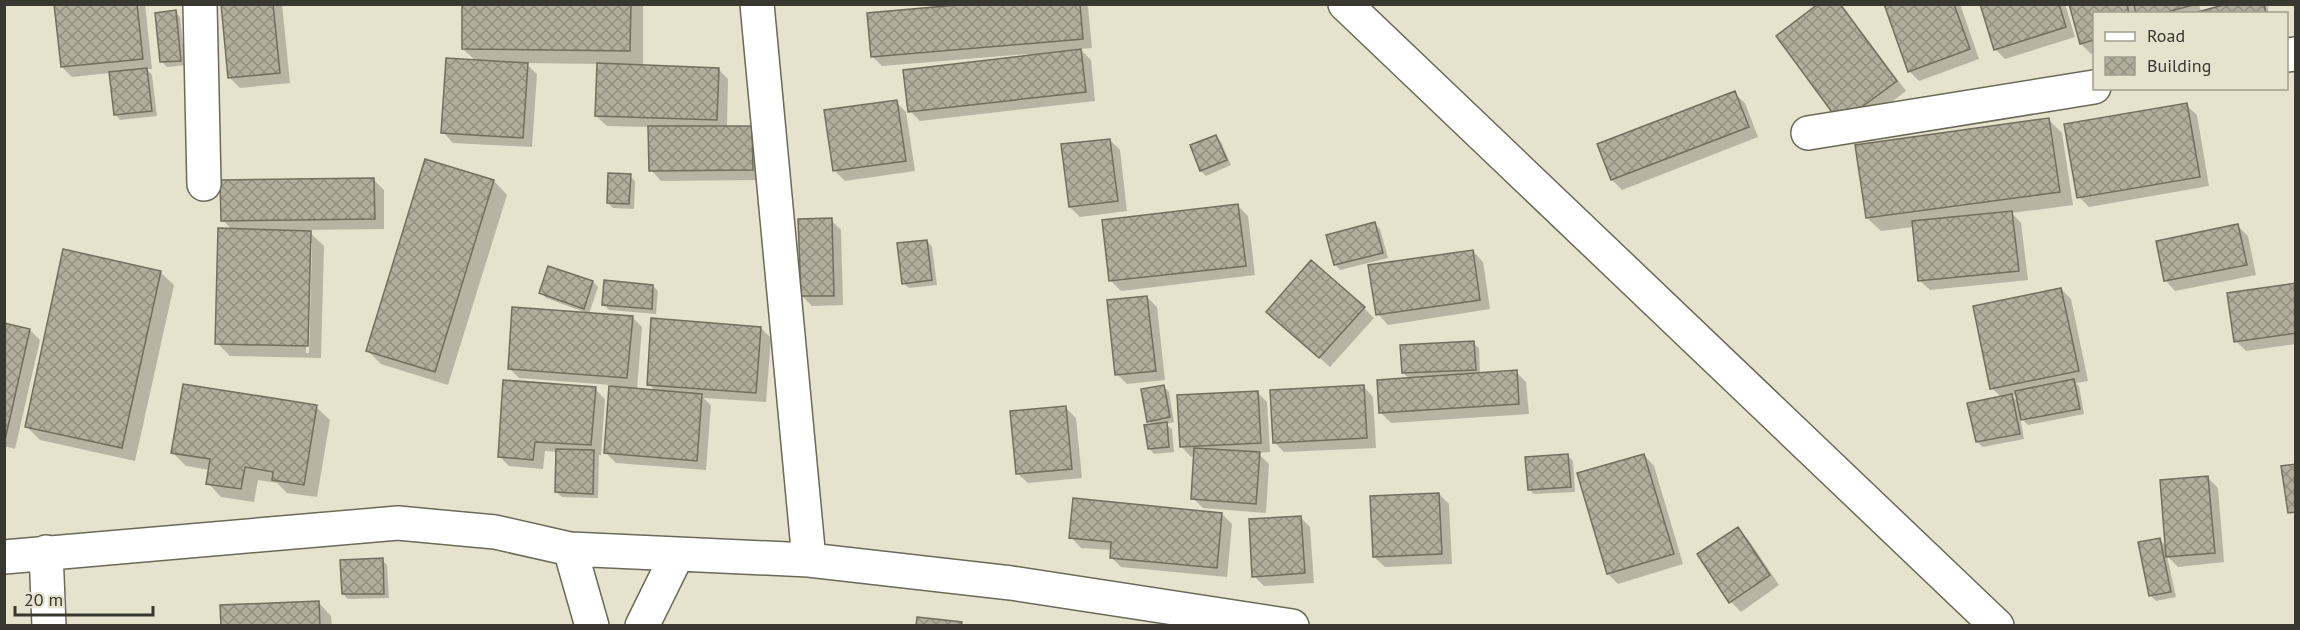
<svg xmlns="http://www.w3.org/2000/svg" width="2300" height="630" font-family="'PT Sans',sans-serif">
  <defs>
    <pattern id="building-cross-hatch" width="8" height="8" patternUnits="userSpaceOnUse" patternTransform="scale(1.5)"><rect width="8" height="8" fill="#b1ae9b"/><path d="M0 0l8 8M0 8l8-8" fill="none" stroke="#918f7f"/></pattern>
  </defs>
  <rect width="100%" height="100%" fill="#e5e2ce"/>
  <path fill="#0003" fill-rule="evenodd" d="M55 4H145L152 69H147L152 75 157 116 120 120 115 114 110 73 72 77 62 67Z
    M222 4H282L290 83 240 88 229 77Z
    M463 4H643V67L718 69 728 79 727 127H752L762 137 763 180 661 181 651 170 650 127 607 126 596 116 598 64 525 63 537 74 532 147 453 143 443 132 476 61 463 49Z
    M986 4H1086L1088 7 1092 48 1080 49 1091 60 1095 101 920 121 910 111 1027 56V54L882 66 872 56Z
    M1820 4H1841L1906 91 1852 132Z
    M1886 4H1960L1979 59 1919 81 1909 71Z
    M1982 4H2065L2075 37 2005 59 1995 49Z
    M2070 4H2199L2201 12 2226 6 2224 4H2267L2269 14H2094V53L2091 54 2081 44Z
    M175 12 180 17 185 65 167 67 162 62Z
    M1734 93 1745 103 1758 137 1622 190 1612 180Z
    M896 102 906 112 915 171 845 181 835 171Z
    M2186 105 2197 115 2209 186 2089 207 2079 197Z
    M2049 120 2062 133 2073 205 2012 213 2021 223 2028 280 1930 290 1919 280 1914 227 1881 231 1867 218Z
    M1216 136 1221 142 1231 165 1206 176 1201 171 1192 146Z
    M1110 140 1120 150 1127 211 1080 217 1070 207Z
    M630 176 635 181 634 209 613 208 608 203Z
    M374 180 384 190V229L307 230 324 246 321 358 230 356 217 343 232 230 223 220ZM309 243H312L309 353H306Z
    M494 181 507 195 448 385 381 364 368 351Z
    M1238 206 1248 216 1255 275 1121 291 1111 281Z
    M831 220 841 230 843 305 812 306 802 296Z
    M1375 224 1380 229 1388 258 1340 270 1335 264Z
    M2238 226 2248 236 2256 275 2175 291 2165 280Z
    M927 241 932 247 937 285 909 288 903 283Z
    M1473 251 1483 262 1490 309 1388 325 1378 314Z
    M160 272 174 285 135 461 40 440 26 426Z
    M593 282 598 287 589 314 632 317 642 327 637 390 656 391 648 384 761 328 771 338 766 402 703 398 711 405 706 470 616 463 606 453 611 385 519 378 509 368 587 313 546 298 541 293Z
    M2296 284V344L2246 351 2236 341Z
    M653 286 658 291 656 314 609 310 604 305Z
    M2061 289 2071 299 2088 381 2076 383 2079 386 2084 414 2028 425 2020 417 2024 439 1983 447 1977 442 2001 397 1992 388ZM2017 395 2019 403 2012 396Z
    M1147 297 1157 307 1165 380 1127 384 1117 374Z
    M1364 308 1374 318 1330 367 1279 322Z
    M4 324 30 330 40 340 15 449 4 446Z
    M1473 343 1479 348 1480 374 1516 372 1526 382 1529 414 1391 423 1381 413 1410 379 1403 373Z
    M1163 386 1169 392 1174 422 1166 424 1172 429 1174 452 1154 454 1149 448 1153 425 1149 421Z
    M1363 386 1373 397 1376 448 1284 452 1274 442Z
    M595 389 605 399 601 455H599L598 498 562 497 556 492 557 452 545 451 543 469 509 466 499 456Z
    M1257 392 1267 402 1270 452 1258 453 1269 464 1266 513 1203 508 1193 498 1195 456 1191 457 1181 446Z
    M316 407 330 420 317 497 287 493 277 483 258 480 254 502 221 497 208 483 210 470 186 466 173 453Z
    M1066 408 1076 418 1082 478 1028 483 1017 473Z
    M1644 455 1654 466 1683 564 1618 584 1608 574Z
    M1568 456 1573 461 1575 492 1534 494 1529 489Z
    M2208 478 2218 488 2224 562 2178 567 2167 556 2176 597 2156 601 2150 595 2160 540 2167 547Z
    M1439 494 1449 504 1452 564 1385 567 1374 557Z
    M1222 514 1232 524 1227 577 1121 567 1111 557 1112 550 1081 548 1071 537Z
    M1300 517 1310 527 1314 583 1264 586 1254 576Z
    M1738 529 1748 539 1779 585 1741 612 1731 602Z
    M382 560 387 565 389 598 348 599 343 594Z
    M318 602 331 616 332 626H222Z"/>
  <path fill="url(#building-cross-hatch)" stroke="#726f5e" stroke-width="1.5" d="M54 4H137L143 59 61 67Z
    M221 4H273L280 73 228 78Z
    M462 4H631L630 51 462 49Z
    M968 4H1080L1083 39 871 57 867 13Z
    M1818 4H1840L1897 81 1840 123 1776 36Z
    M1884 4H1954L1970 49 1908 72Z
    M1980 4H2059L2066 27 1994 50Z
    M2069 4H2127L2129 14H2094V40L2080 44Z
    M2134 4H2193V5L2160 14H2136Z
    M2226 4H2264L2266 14H2199L2198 12Z
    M176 10 181 61 160 62 155 13Z
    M1081 49 1086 92 908 112 903 70Z
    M446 58 528 63 523 138 441 133Z
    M597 63 719 68 717 120 595 116Z
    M147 68 152 111 114 115 109 72Z
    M1735 91 1749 127 1611 180 1597 144Z
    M897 100 906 161 833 171 824 110Z
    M2187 103 2200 177 2077 198 2064 124Z
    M2049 118 2060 192 1866 218 1855 145Z
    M648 126H752L753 170 649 171Z
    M1216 135 1227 160 1200 171 1190 145Z
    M1110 139 1118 201 1069 207 1061 144Z
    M425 159 494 180 435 372 366 351Z
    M608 173 631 174 629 204 607 203Z
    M374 178 375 219 221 221 220 180Z
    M1238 204 1246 266 1109 281 1102 220Z
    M2012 211 2019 271 1918 281 1912 221Z
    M832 218 834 296H801L798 219Z
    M1375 222 1383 253 1334 265 1326 235Z
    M2238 224 2247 265 2164 281 2156 241Z
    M218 228 311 231 308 346 215 344Z
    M927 240 932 280 902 284 897 243Z
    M63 249 161 271 122 448 25 427Z
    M1473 250 1480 300 1376 315 1368 265Z
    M1311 260 1365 307 1319 358 1266 312Z
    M548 266 593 281 584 309 539 293Z
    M604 280 653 285 652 309 602 305Z
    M2296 283V333L2234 342 2227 293Z
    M2061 288 2079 371 1990 389 1973 306Z
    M1147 296 1156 371 1115 375 1107 300Z
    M512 307 633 316 627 378 508 369Z
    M651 318 761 327 756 393 647 385Z
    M4 323 30 329 5 440H4Z
    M1474 341 1476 370 1402 373 1400 345Z
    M1517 370 1519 404 1379 413 1377 380Z
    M2074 379 2080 409 2021 420 2015 391Z
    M503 380 596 387 591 445 535 442 533 460 498 457Z
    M183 384 317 405 304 485 272 480 273 472 245 467 241 489 206 484 210 459 171 453Z
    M1164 385 1170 417 1147 422 1141 389Z
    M1364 385 1367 438 1273 443 1270 390Z
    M609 386 702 394 697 461 604 453Z
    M1258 391 1261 443 1180 447 1177 395Z
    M2012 394 2020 434 1976 442 1967 403Z
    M1066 406 1072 469 1016 474 1010 411Z
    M1167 422 1169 447 1148 449 1144 425Z
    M1194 448 1260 452 1256 504 1191 499Z
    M556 449 594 450 593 494 555 492Z
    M1568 454 1571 487 1528 490 1525 457Z
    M1644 454 1674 554 1607 574 1577 473Z
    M2296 464V512L2288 513 2281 466Z
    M2208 476 2215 553 2166 557 2160 480Z
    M1439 493 1442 554 1373 557 1370 496Z
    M1073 498 1222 513 1217 568 1110 558 1111 542 1069 538Z
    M1301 516 1305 573 1252 577 1249 519Z
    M1738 527 1770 575 1729 603 1697 554Z
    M2160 538 2171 592 2149 596 2138 542Z
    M383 558 384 594H342L340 560Z
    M319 601 320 626H221L220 605Z
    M917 617 962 622 961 626H916Z"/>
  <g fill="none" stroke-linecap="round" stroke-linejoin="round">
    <g stroke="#6c6958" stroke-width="36">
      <path id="minor" d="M200 4 204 184
        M757 4 809 560
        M1345 4 1997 626
        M2286 55 2296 54
        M1808 133 2094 87
        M570 549 592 626
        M46 552 49 626
        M4 557 398 523 495 532 570 549 809 560 1011 583 1292 626
        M642 626 677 555"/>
    </g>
    <use href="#minor" stroke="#fff" stroke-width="33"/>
  </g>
  <rect width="2300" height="630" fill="none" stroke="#393830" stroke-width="12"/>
  <rect x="2093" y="12" width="195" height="78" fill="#e5e2ce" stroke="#a09e8f" stroke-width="1.5"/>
  <rect x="2105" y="32" width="30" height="9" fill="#ffffff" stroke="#a09e8f" stroke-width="1.5"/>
  <text x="2147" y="42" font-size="18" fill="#393830">Road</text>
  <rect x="2105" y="57" width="30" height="18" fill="url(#building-cross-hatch)" stroke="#a09e8f" stroke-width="1.5"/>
  <text x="2147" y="72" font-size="18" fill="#393830">Building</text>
  <path d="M15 606v9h138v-9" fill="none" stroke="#393830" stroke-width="3"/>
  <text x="24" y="606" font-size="18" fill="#393830" stroke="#e5e2ce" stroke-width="4.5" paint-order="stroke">20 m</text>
</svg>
